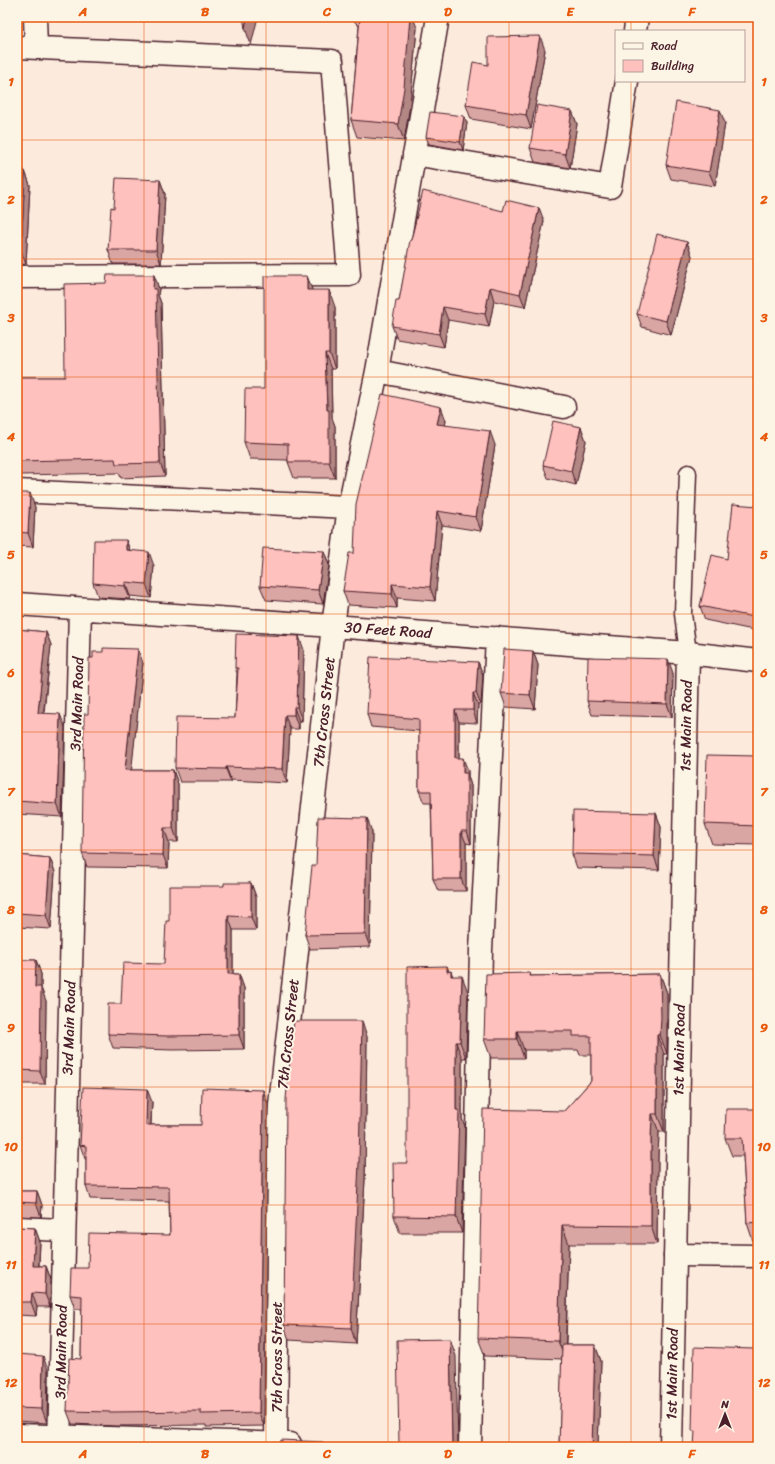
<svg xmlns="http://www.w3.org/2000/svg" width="775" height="1464" font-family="Sriracha,sans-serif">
  <rect width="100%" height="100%" fill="#fcebdd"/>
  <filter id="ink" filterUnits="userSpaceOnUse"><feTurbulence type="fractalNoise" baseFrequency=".025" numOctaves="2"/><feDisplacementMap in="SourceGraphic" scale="8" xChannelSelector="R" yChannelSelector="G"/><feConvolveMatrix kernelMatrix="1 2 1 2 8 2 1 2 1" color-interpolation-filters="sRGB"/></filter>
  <g filter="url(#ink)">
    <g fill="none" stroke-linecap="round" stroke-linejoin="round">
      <g stroke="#4a1f2b" stroke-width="19">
        <path id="service" d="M688 473 683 614 688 653"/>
      </g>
      <g stroke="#4a1f2b" stroke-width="25">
        <path id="minor" d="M35 17 36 48
          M635 31 637 17
          M17 47 332 61 349 275 17 277
          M414 154 610 187 627 81
          M377 371 564 407
          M17 491 349 507 333 626 279 1114 276 1447
          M349 507 377 371 438 17
          M17 604 333 626 688 653
          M17 1228 63 1230
          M675 1255 758 1256
          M17 1435 290 1444
          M59 1447 80 609
          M470 1447 481 950 497 638"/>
      </g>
      <g stroke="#4a1f2b" stroke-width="25">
        <path id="secondary" d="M671 1447 688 653 758 661"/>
      </g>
      <use href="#service" stroke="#fcf5e5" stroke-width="16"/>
      <use href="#minor" stroke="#fcf5e5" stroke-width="22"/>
      <use href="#secondary" stroke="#fcf5e5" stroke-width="22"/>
    </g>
    <path fill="#daa6a3" stroke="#4a1f2b" d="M150 17H194L150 19Z
      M350 17H410L417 28 410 105 404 141 357 137 351 120 359 26Z
      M545 50 531 129 471 119 466 105 488 65Z
      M572 111 577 124 570 168 535 162 530 148Z
      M464 116 467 123 463 150 429 144 426 137Z
      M725 123 715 186 671 179 666 165Z
      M17 171H25L30 185 26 264 17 265Z
      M160 180 165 194 161 264H113L108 250 114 208Z
      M539 208 544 221 525 307 494 301 489 327 448 320 444 347 397 339 392 326 399 301 411 240 503 211Z
      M687 242 692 256 671 335 642 327 637 314Z
      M154 275 159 289 158 295 161 303 165 476 121 478 119 473 20 475 17 468V377H65L106 283Z
      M307 276 312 290 335 307V369H331L332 418 335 426V478H294L288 462V460L250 459 244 442Z
      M441 407 446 421 445 425 495 445 481 531 442 525 435 601 397 598V608L348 605 343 591 354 553Z
      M581 427 586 441 576 485 548 478 543 465Z
      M17 493 35 507 33 547 17 546Z
      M758 506V631L705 620 700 606 727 559Z
      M126 540 130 550 154 566 151 598 130 596V599L98 597 93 583Z
      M324 551 329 565 323 604 266 600 260 586Z
      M17 629 46 632 51 645 44 713 65 727 62 817 17 814Z
      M304 650 302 721H299V729H290L287 783 231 780V782H180L175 768 235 718 237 673 235 668Z
      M533 651 538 665 535 709 506 707 501 693Z
      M478 662 483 675 481 705H478L477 723 459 722V758L468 771V776L471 786V844L466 843V891H438L433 879 431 803H424L419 791V731L371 727 367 714Z
      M143 663 131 770H173L178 784V842H169L168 868 87 867 82 853Z
      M673 673 672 717 592 715 587 701Z
      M758 756V845L712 844 705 824Z
      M656 813 661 827 659 870 577 868 572 854Z
      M372 832 370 947 310 949 305 935 316 866Z
      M17 855 50 858 55 872 51 929 17 927Z
      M251 883 256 897V930H233V974H239L244 988V1049L172 1050 113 1048 108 1034 121 1004 164 964 224 886Z
      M17 960H36L41 974V988L46 1001 45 1084H17Z
      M449 972 453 976 468 992 466 1058H462V1119L465 1126 462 1233H400L394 1216 407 1163Z
      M530 973 531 976 660 974 667 993V1054H664V1132H659L658 1157 657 1244H569L566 1345H595L601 1361 598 1447H559L562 1359 485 1356 478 1338 564 1111 591 1081V1055H580L578 1050H524V1058H491L484 1039Z
      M362 1021 367 1037 365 1179 356 1344 289 1340 284 1325Z
      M263 1090 268 1104 264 1426 206 1427V1425L117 1426 72 1424 67 1411 81 1359 82 1309H75L70 1295 88 1268 170 1235 169 1201 90 1199 86 1186V1159H85L80 1145 152 1102 151 1125H201Z
      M758 1109V1240L753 1241 747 1223 743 1156H732L725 1138Z
      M17 1191H37L42 1205 41 1217 17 1216Z
      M17 1227 35 1228 40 1242 39 1266H46L51 1280 50 1307H37L36 1316 17 1315Z
      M17 1354 48 1370 47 1423 17 1421Z"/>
    <path fill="#b28784" stroke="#4a1f2b" d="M247 17H258L251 45 245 28Z
      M410 17H413L417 28 410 105 404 141 398 124Z
      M540 36 545 50 531 129 526 115Z
      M720 110 725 123 715 186 709 172Z
      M572 111 577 124 570 168 565 154Z
      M464 116 467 123 463 150 460 142Z
      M25 171 30 185 26 264 21 251Z
      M160 180 165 194 161 264 156 250Z
      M539 208 544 221 525 307 520 294Z
      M687 242 692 256 671 335 666 321Z
      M154 275 159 289 158 295 161 303 165 476 160 463 153 289Z
      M307 276 313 292 307 290Z
      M490 287 494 301 489 327 485 314Z
      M329 290 335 307V369L329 353Z
      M443 307 448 320 444 347 439 334Z
      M325 353 331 369 332 418 335 426V478L329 462Z
      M441 407 446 421 442 437 437 424Z
      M581 427 586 441 576 485 571 471Z
      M490 431 495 445 481 531 476 517Z
      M30 493 35 507 33 547 28 533Z
      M437 511 442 525 435 601 430 587Z
      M126 540 131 554 126 550Z
      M324 551 329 565 323 604 318 590Z
      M149 552 154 566 151 598 146 584Z
      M125 582 130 596V599L125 586Z
      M392 584 397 598V608L392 594Z
      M46 632 51 645 42 726 38 713Z
      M299 636 304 650 302 721 297 707Z
      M138 649 143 663 130 784 125 770Z
      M533 651 538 665 535 709 530 695Z
      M668 659 673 673 672 717 667 704Z
      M478 662 483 675 481 705 476 693Z
      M473 693 478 705 477 723 473 710Z
      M294 707 299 721V729L294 715Z
      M455 710 459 722V771L455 758Z
      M60 714 65 727 62 817 57 804Z
      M285 715 290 729 287 783 282 769Z
      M463 758 468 771V776L471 786V844L467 831 463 773Z
      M226 767 231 780V782L226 769Z
      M173 770 178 784V842L173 828Z
      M656 813 661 827 659 870 654 856Z
      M367 818 372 832 370 947 365 934Z
      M164 828 169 842 168 868 163 855Z
      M461 831 466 843V891L461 879Z
      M50 858 55 872 51 929 46 915Z
      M251 883 256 897V930L251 917Z
      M228 916 233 930V988L228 974Z
      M36 960 41 974V988L46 1001 45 1084 40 1071 35 987Z
      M447 966 451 976V971L457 988 447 972Z
      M239 974 244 988V1049L239 1035Z
      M660 974 667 993V1054L660 1035Z
      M462 976 468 992 466 1058 460 1042Z
      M362 1021 367 1037 365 1179 356 1344 351 1328Z
      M517 1031 524 1050V1058L517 1039Z
      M657 1035 664 1054V1132L657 1114Z
      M456 1042 462 1058V1119L465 1126 462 1233 456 1217Z
      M147 1089 152 1102 150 1138 146 1125Z
      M263 1090 268 1104 264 1426 259 1413Z
      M652 1114 659 1132 658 1157 657 1244 651 1226V1139Z
      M37 1191 42 1205 41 1217 36 1203Z
      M562 1225 569 1244 565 1359 558 1341Z
      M35 1228 40 1242 38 1279 33 1266Z
      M46 1266 51 1280 50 1307 45 1294Z
      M32 1293 37 1307 36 1316 31 1302Z
      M450 1339 456 1356 458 1447H452Z
      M595 1345 601 1361 598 1447H592Z
      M43 1356 48 1370 47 1423 42 1409Z
      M757 1430 758 1432V1447H757Z"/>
    <path fill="#fec1bd" stroke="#4a1f2b" d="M243 17H247L245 28Z
      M360 17H410L404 88 398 124 351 120Z
      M540 36 526 115 466 105 473 62 488 65V37Z
      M676 102 720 110 709 172 666 165Z
      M537 105 572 111 565 154 530 148Z
      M430 112 464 116 460 142 426 137Z
      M17 171H25L21 251H17Z
      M116 178 160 180 156 250H108L111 207 114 208Z
      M423 191 503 211 506 200 539 208 520 294 490 287 485 314 443 307 439 334 392 326 396 301H399L410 240H411Z
      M657 234 687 242 666 321 637 314Z
      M107 275H154L153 289H156L160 463 116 464 115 459 17 461V377H65L64 284 106 283Z
      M264 276H307V290H329V353H325L327 410H329V462H288V444L244 442 245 389H264Z
      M382 394 441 407 437 424 490 431 476 517 437 511 430 587 392 584V594L343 591 349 553H354L356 504Z
      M553 421 581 427 571 471 543 465Z
      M17 493H30L28 533 17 532Z
      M733 504 758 506V618L700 606 712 555 727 559Z
      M94 540H126V550L149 552 146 584 125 582V586L93 583Z
      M263 548 324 551 318 590 260 586Z
      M17 629 46 632 38 713 60 714 57 804 17 801Z
      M236 634 299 636 297 707H294V715H285L282 769 226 767V769L175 768 176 717 235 718 238 668H235Z
      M103 648 138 649 125 770H173V828H164L163 855 82 853 84 714H88L89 658H93V652H103Z
      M504 649 533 651 530 695 501 693Z
      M370 657 478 662 476 693H473V710H455V758H463V773H467V831H461V879H433L431 791H419V719L367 714Z
      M588 657 668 659 667 704 587 701Z
      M707 755 758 756V826L705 824Z
      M573 811 656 813 654 856 572 854Z
      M318 817 367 818 365 934 305 935 312 866H316Z
      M17 855 50 858 46 915 17 913Z
      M224 883H251V917L228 916V974H239V1035L167 1036 108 1034V1004H121L123 963 164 964 166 921H169V886H224Z
      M17 960H36L35 987H41L40 1071 17 1070Z
      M447 966V972L451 971V976H462L460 1042H456V1110H459L456 1217 394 1216 393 1163H407V967Z
      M530 973V976L660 974 661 1018 660 1035H657V1114H652L651 1139V1226L562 1225 558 1341 478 1338 483 1109 564 1111 591 1081V1036H573V1031H517V1039H484L486 974Z
      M294 1021H362L359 1163 351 1328 284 1325 286 1099Z
      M83 1087 147 1089 146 1125H201L202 1088 263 1090 259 1413 201 1414V1411L112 1412 67 1411 69 1358 81 1359 82 1296 70 1295 71 1268H88L89 1233 170 1235 169 1187 86 1186V1146L80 1145Z
      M726 1109H758V1222L747 1223 742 1138H725Z
      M17 1191H37L36 1203 17 1202Z
      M17 1227 35 1228 33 1266H46L45 1294 32 1293 31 1302H17Z
      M450 1339 452 1447H280L281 1440 323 1442V1445H399L397 1340Z
      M562 1345H595L592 1447H559Z
      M754 1346H758V1430H757V1447H694L695 1431H692L694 1347 754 1349Z
      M17 1354 43 1356 42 1409 17 1408Z"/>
  </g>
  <path fill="none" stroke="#e8590c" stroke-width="1" stroke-opacity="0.55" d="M144 17V1447M266 17V1447M388 17V1447M509 17V1447M631 17V31M631 81V1447M17 140H758M17 259H758M17 377H758M17 495H758M17 614H758M17 732H758M17 850H758M17 969H758M17 1087H758M17 1205H758M17 1324H758"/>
  <g text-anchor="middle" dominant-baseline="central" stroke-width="4" stroke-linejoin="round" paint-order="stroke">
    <g font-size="15" fill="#4a1f2b" stroke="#fcf5e5">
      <text transform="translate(388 630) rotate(4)">30 Feet Road</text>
      <text transform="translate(77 704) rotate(-88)">3rd Main Road</text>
      <text transform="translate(324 712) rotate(-84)">7th Cross Street</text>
      <text transform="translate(686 726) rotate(-89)">1st Main Road</text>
      <text transform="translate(69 1028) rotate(-88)">3rd Main Road</text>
      <text transform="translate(288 1034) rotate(-84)">7th Cross Street</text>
      <text transform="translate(679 1050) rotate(-89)">1st Main Road</text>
      <text transform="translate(61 1352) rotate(-89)">3rd Main Road</text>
      <text transform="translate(277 1357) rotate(-90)">7th Cross Street</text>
      <text transform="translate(672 1374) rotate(-89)">1st Main Road</text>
    </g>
  </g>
  <rect width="775" height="1464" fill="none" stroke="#fcf5e5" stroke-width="44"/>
  <rect x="615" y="30" width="130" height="52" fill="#fcf5e5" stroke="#b59f9b"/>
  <rect x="623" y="43" width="20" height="6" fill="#fcf5e5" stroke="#b59f9b"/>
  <text x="651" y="50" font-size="12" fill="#4a1f2b">Road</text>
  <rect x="623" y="60" width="20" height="12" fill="#fec1bd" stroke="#b59f9b"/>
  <text x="651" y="70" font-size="12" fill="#4a1f2b">Building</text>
  <g transform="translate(725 1414)" stroke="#fcf5e5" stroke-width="3" paint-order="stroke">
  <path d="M0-3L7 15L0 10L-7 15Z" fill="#4a1f2b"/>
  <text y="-6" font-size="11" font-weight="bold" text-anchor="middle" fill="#4a1f2b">N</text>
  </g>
  <rect x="22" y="22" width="731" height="1420" fill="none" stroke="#e8590c" stroke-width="1.5"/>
  <g font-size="13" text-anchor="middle" font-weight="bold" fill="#e8590c">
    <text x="83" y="16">A</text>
    <text x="205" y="16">B</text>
    <text x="327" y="16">C</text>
    <text x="448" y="16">D</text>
    <text x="570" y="16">E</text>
    <text x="692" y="16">F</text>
    <text x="11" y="86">1</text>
    <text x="764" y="86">1</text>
    <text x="11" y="204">2</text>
    <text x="764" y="204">2</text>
    <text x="11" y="322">3</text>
    <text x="764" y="322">3</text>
    <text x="11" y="441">4</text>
    <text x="764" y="441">4</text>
    <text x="11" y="559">5</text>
    <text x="764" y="559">5</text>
    <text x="11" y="677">6</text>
    <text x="764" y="677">6</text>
    <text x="11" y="796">7</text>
    <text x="764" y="796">7</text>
    <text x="11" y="914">8</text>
    <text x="764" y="914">8</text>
    <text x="11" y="1032">9</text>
    <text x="764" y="1032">9</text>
    <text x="11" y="1151">10</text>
    <text x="764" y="1151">10</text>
    <text x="11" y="1269">11</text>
    <text x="764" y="1269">11</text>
    <text x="11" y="1387">12</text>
    <text x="764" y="1387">12</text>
    <text x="83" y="1458">A</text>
    <text x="205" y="1458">B</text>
    <text x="327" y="1458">C</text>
    <text x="448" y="1458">D</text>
    <text x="570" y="1458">E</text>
    <text x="692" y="1458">F</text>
  </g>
</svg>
